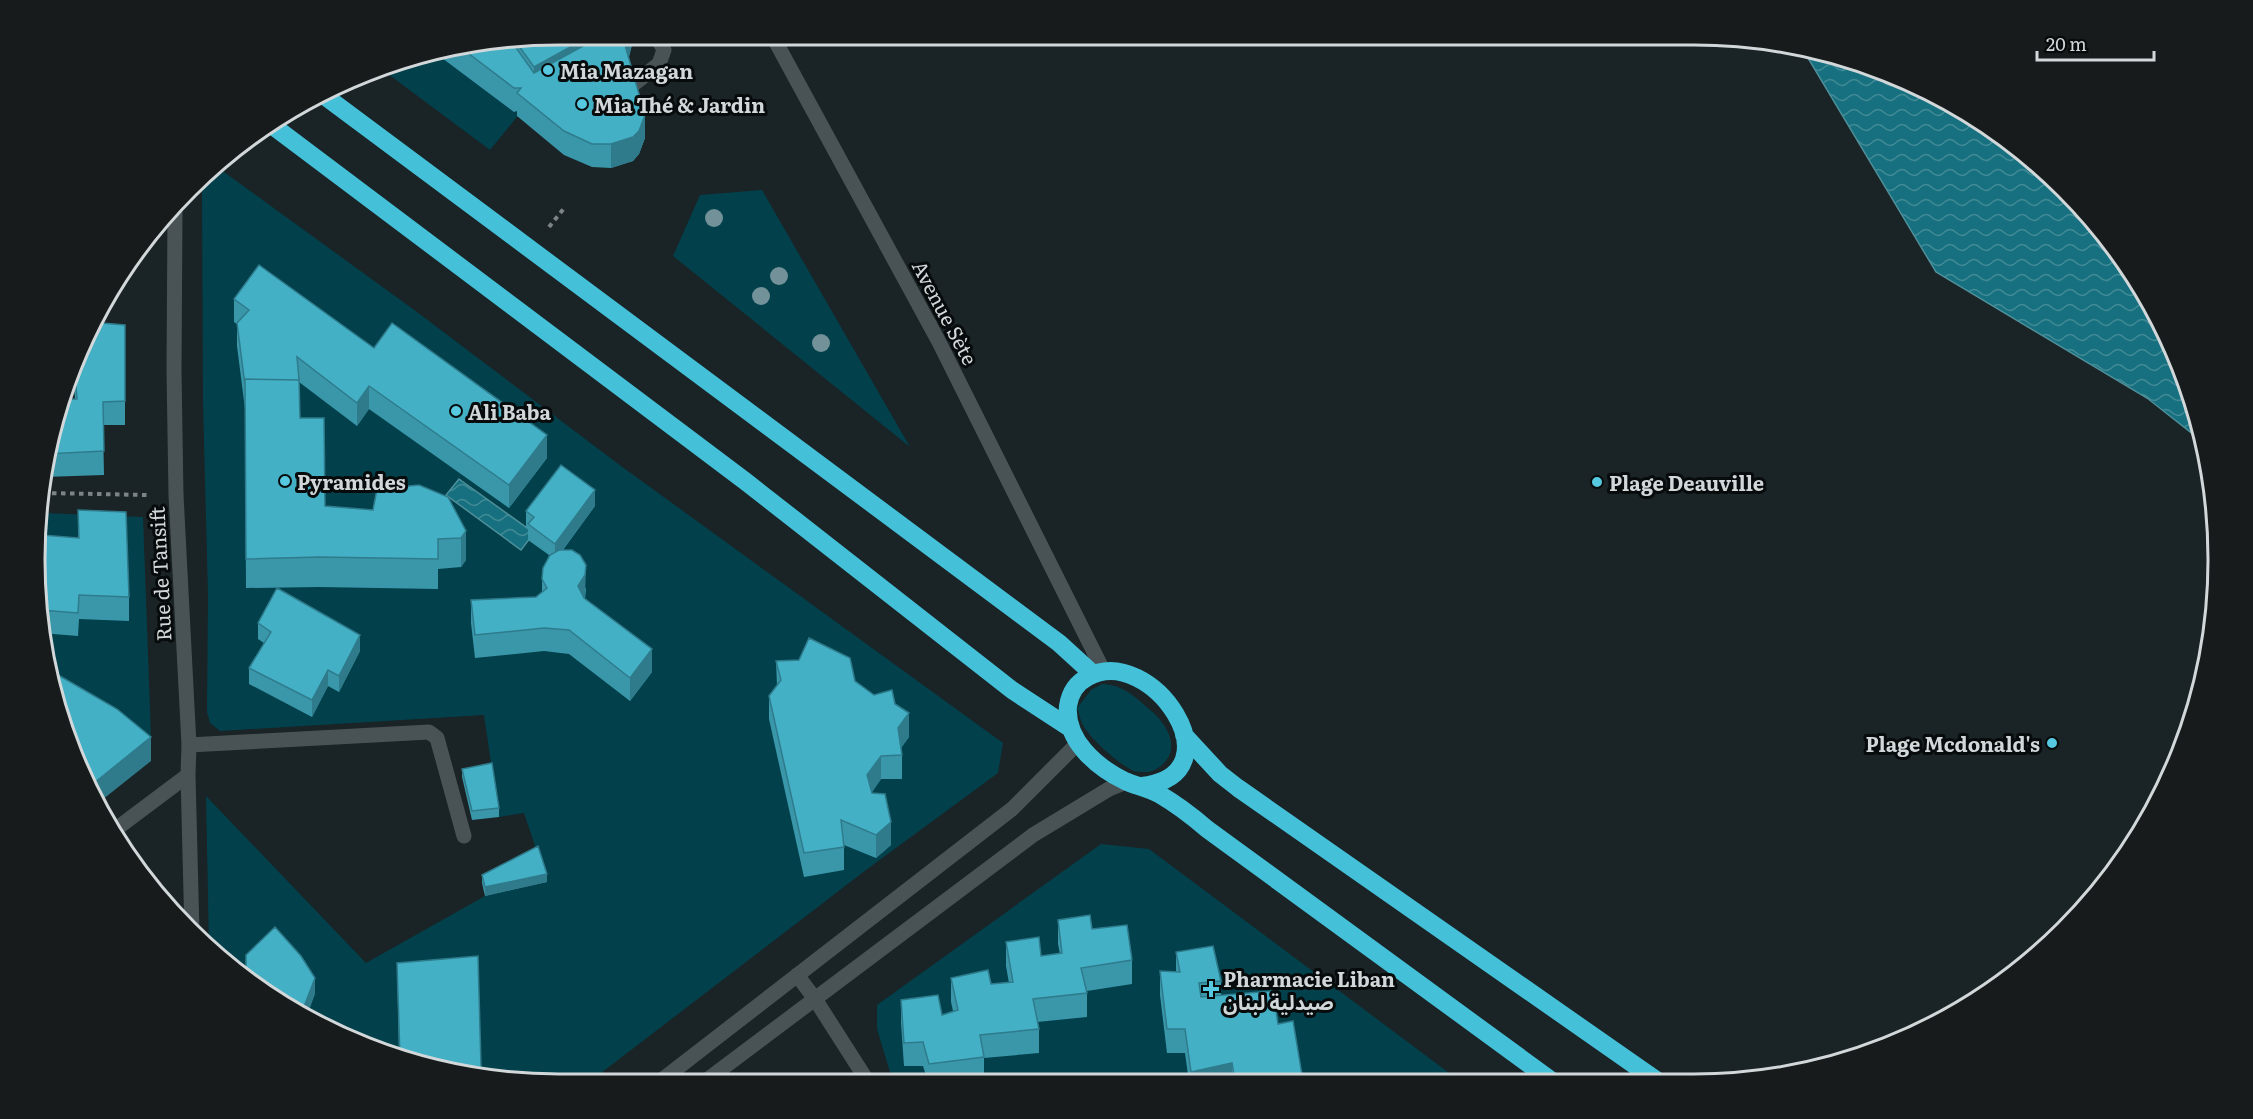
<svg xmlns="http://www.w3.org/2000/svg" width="2253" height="1119" font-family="Literata,'Noto Sans Arabic',serif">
  <defs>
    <pattern id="water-waves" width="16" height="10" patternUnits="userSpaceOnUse" patternTransform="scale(1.5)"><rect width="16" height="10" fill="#16707f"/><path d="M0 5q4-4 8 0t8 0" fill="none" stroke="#428a96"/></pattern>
  </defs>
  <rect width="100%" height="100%" fill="#1a2325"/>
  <path fill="#02414c" d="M497 45 534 96 490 150 380 68 390 62Z
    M224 172 417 312 621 466 1003 743 998 773 866 870 588 1083H526L424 1067 328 1031 209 946 206 796 366 963 485 896 547 882 524 813 499 817 484 715 220 731 210 723 207 712 208 595 203 403 202 193 205 182 213 174Z
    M762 190 910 447 673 256 700 195Z
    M43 513 143 517 151 737 53 675 39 628Z
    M1102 684C1123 685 1133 695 1149 709 1165 722 1181 745 1164 763 1159 768 1154 771 1148 772 1145 772 1137 772 1134 771 1121 766 1089 738 1083 725 1080 720 1079 713 1077 708L1091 690Z
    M1101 844 1149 849 1460 1081 908 1082 890 1072 877 1029V1005Z"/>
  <path fill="url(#water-waves)" stroke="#4e8f9a" stroke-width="1.5" d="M1802 48 1829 52 1925 89 2013 143 2088 213 2148 297 2191 390 2203 442 2147 398 1936 272Z
    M459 479 534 533 521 550 446 495Z"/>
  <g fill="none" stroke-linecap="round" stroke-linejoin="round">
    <path stroke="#7d8486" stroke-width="4" stroke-dasharray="4.5 4.5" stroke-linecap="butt" d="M549 227 565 207
      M43 493 148 495"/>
    <path stroke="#495355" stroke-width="15" d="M635 83 659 64 664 50 656 35
      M189 745 429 732 437 738 464 836"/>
    <path stroke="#495355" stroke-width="15" d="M772 35 939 342 1104 672
      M175 212 174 370 176 495 189 745 188 775 192 933
      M116 829 188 775
      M797 975 815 999 868 1082
      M658 1083 1012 809 1077 744
      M703 1083 1033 835 1109 789 1126 782"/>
    <path stroke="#44c1d9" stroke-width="18" d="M326 97 1059 643 1093 674
      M273 126 745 481 1012 690 1070 728
      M1184 735 1220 774 1238 788 1656 1080
      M1142 786C1241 774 1150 642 1088 677 1076 683 1070 693 1068 706 1065 740 1096 767 1125 781 1136 786 1148 788 1159 794 1176 804 1192 816 1207 829L1552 1081"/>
  </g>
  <g fill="#729198">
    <circle cx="714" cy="218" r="9"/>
    <circle cx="779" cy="276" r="9"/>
    <circle cx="761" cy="296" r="9"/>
    <circle cx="821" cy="343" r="9"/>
  </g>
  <path fill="#3a97aa" d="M560 34 633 35V41L629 57 645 138 639 154 633 161 611 168 592 167 564 155 517 116V111L514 112 438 55Z
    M234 299 547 458 509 508 369 409 357 426 299 382 300 418 325 506 466 531V560L461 567 438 569V589L319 587 246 588 245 409 237 346V324L234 322Z
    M102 323 125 325V425H103L104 475 44 477 45 457 62 399H75L72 365 75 358Z
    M595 506 563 550 586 589 585 599 652 672 630 701 569 654 544 651 475 658 471 623V600L536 597 542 592V579L549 555 528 540V529L526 527V511Z
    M78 510 129 597V621L79 619 78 636 41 633 39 628 42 535 78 538Z
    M258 623 360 651 339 692 328 686 312 717 249 684V668L264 643 258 639Z
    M776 661 855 681 874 695 895 704 909 737 901 748 902 755V779H881L872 792 891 845 876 858 844 845V870L804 877 769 719V696L777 686Z
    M462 769 499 808V817L472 820 462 777Z
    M482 875 547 882 485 896 482 883Z
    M1058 920 1092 929 1132 960V984L1087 991V1017L1037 1022 1039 1029V1053L984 1058V1080L969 1082H928L923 1066H904L901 1023V1000L942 1015 953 1011 951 1002V978L991 984 1009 983 1006 966V942L1041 956 1060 954 1058 944Z
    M1176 952 1221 981V995L1278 1024 1303 1081 1189 1082 1185 1053H1167L1160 995V971L1176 972Z
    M478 956 481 1076 424 1067 399 1057 397 963Z"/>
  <path fill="#2f7b8b" d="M592 35H633V41L625 69 534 96V67Z
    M645 115V138L639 154 633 161 611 168V144Z
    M369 386V409L357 426V403Z
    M547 435V458L509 508V485Z
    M595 490V506L555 560V544Z
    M466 531V560L461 567V538Z
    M586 565 585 599 578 609V586Z
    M360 635V651L339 692V676Z
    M652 649V672L630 701V678Z
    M328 670V686L312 717V700Z
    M909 713V737L898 751V728Z
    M151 737V761L97 804 88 791V788Z
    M881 756V779L867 799V775Z
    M891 822V845L876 858V835Z
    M547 874V882L485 896V887Z
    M315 978V994L307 1016 302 1012Z
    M1232 1063V1081L1191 1082V1072Z"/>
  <path fill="#43b0c6" stroke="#2f7b8b" stroke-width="1.5" d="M560 34 592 35 534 67 516 42Z
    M603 35H628L625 45 645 115 639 131 633 137 611 144H592L564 131 517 93 521 88H514L464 50 512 42 534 73Z
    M259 265 374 348 392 323 547 435 509 485 369 386 357 403 297 357 299 380 245 379V385L237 323 249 310 234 299Z
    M102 307V323L125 325V401L103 402 104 451 46 454 62 399H77L74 361Z
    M245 379 299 380 300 418H324L325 506 373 510 377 489 419 485 448 497 466 531 461 538 438 539V559L319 557 246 559Z
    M561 465 595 490 555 544 528 524 534 517 526 511Z
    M78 510 126 512 129 597 79 595 78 613 40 610 42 535 79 538Z
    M559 550H572L580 555 586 565 585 575 578 586 584 598 652 649 630 678 569 630 544 628 475 635 471 600 536 597 547 588 542 579 543 568 550 555Z
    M277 588 360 635 339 676 328 670 312 700 249 668 271 632 258 623Z
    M809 638 850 658 855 681 874 695 892 690 895 704 909 713 898 728 902 755 881 756 867 775 872 793 885 794 891 822 876 835 841 820 844 847 804 853 769 696 781 680 776 661 799 660Z
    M53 672 117 709 151 737 88 788Z
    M492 763 499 808 472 811 462 769Z
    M538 846 547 874 485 887 482 875Z
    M1090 915 1092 929 1127 925 1132 960 1081 968 1087 993 1033 999 1039 1029 980 1035 984 1057 929 1064 923 1042 904 1043 901 1000 938 995 942 1015 958 1010 951 978 988 970 991 984 1013 982 1006 942 1039 937 1041 956 1062 953 1058 920Z
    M275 927 301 956 315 978 302 1012 246 972V955Z
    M1213 946 1221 981 1199 983 1201 997 1273 991 1278 1024 1293 1021 1303 1081H1235L1232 1063 1191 1072 1185 1029H1167L1160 971 1180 972 1176 952Z
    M478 956 481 1067 448 1071 424 1067 400 1058 397 963Z"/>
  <g fill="#56c9e0" stroke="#080b0c" stroke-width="2">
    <circle cx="548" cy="70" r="6"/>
    <circle cx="582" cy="104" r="6"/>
    <circle cx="456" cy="411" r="6"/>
    <circle cx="285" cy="481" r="6"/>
    <circle cx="1597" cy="482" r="6"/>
    <circle cx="2052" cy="743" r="6"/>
    <path d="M1208 980h6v6h6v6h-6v6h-6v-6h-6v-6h6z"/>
  </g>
  <g text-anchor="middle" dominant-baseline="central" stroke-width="6" stroke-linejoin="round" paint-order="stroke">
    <g font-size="20" font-weight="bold" fill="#d2d8d9" stroke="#080b0c" text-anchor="start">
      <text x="560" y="70">Mia Mazagan</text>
      <text x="594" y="104">Mia Thé &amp; Jardin</text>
      <text x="468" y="411">Ali Baba</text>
      <text x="297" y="481">Pyramides</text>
      <text x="1609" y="482">Plage Deauville</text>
      <text x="2040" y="743" text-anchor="end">Plage Mcdonald's</text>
      <text x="1223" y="978">Pharmacie Liban<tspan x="1223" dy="23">صيدلية لبنان</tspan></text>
    </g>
    <g font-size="20" fill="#d2d8d9" stroke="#080b0c">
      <text transform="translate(946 312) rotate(62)">Avenue Sète</text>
      <text transform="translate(159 574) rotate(-93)">Rue de Tansift</text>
    </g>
  </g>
  <path d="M0 0H2253V1119H0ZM559 45H1694A514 514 0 0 1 2208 559V560A514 514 0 0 1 1694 1074H559A514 514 0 0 1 45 560V559A514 514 0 0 1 559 45Z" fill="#181b1c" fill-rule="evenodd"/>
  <path fill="none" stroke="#d2d8d9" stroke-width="3" d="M559 45H1694A514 514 0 0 1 2208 559V560A514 514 0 0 1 1694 1074H559A514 514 0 0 1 45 560V559A514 514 0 0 1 559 45Z"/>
  <path d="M2037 51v9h117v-9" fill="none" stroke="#d2d8d9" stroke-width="3"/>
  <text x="2046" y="51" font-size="18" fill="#d2d8d9" stroke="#080b0c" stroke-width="4.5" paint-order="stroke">20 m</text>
</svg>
